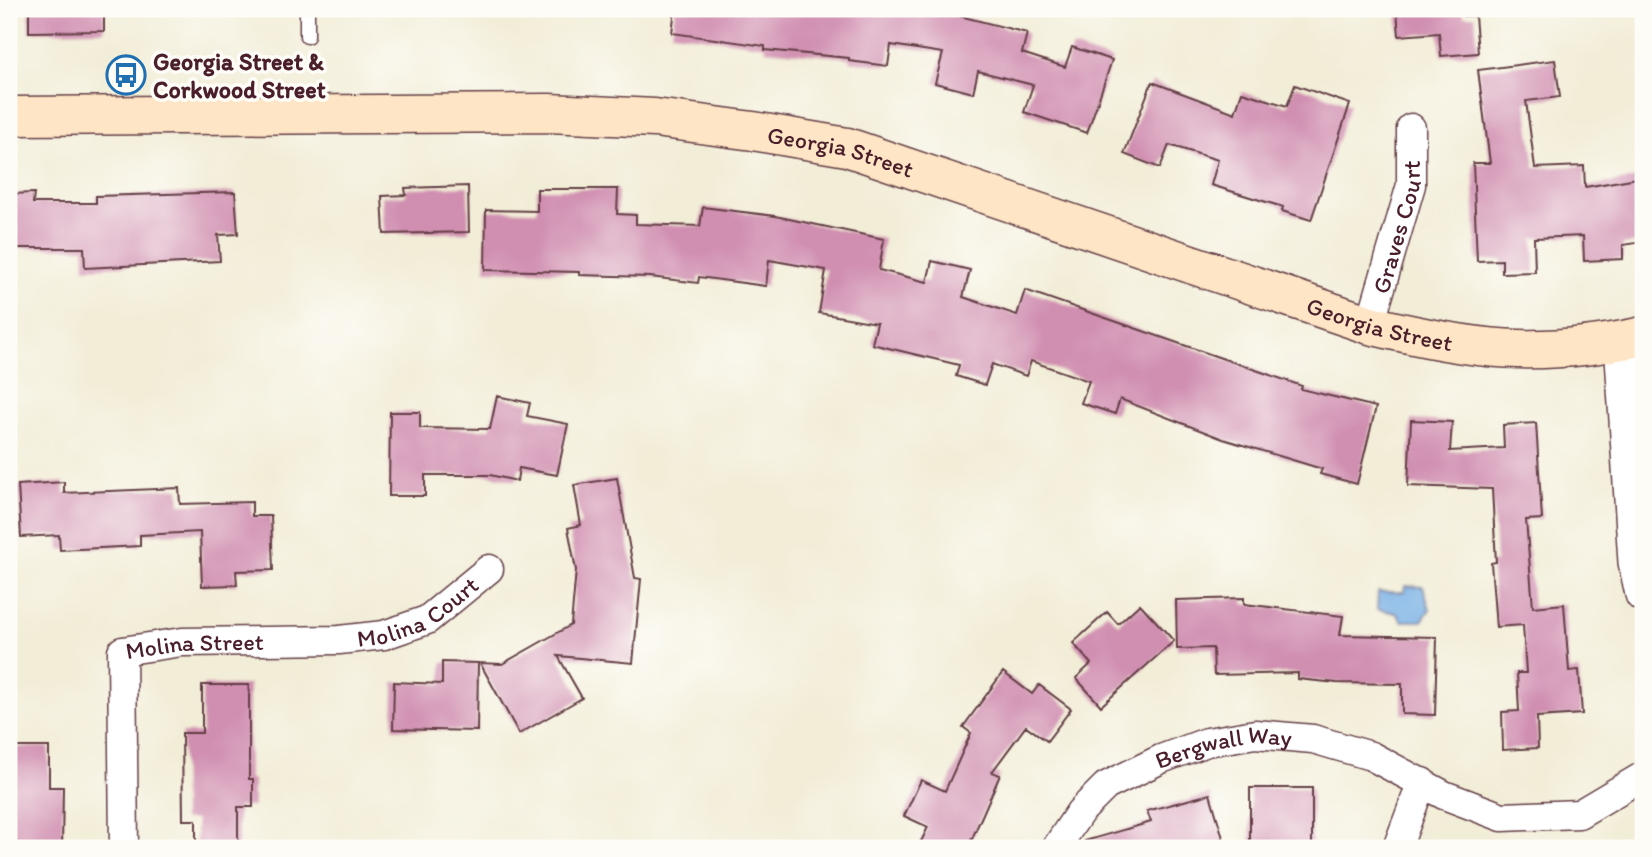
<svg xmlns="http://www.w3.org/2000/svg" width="1652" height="857" font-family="Itim,sans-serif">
  <rect width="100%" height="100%" fill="#fdfcf7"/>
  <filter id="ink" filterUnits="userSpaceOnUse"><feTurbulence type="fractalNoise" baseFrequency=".0143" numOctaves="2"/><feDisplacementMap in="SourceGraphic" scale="14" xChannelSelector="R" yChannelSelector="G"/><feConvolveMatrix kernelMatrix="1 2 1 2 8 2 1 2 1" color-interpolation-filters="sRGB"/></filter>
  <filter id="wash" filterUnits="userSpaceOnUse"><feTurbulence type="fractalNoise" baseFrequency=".00686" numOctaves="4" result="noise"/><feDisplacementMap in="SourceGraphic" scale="28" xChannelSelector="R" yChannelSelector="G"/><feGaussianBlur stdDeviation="1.57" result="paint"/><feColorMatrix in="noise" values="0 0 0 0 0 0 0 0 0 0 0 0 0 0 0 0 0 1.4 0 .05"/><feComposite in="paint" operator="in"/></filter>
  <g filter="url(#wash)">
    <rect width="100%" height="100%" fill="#f2edd7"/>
    <path fill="#75ade4" stroke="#606688" stroke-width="2" d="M1405 586 1423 587 1430 609 1422 621H1402L1396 613 1377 609 1378 592H1404Z"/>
    <g id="blocks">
      <path fill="#d08eb0" d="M29 9H104V31L29 32Z
        M675 9H932L1027 33 1022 53 1065 67 1072 47 1112 60 1087 133 1024 112 1033 85 978 71 973 93 935 83 943 53 891 45 888 66 849 61V58L765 50V46L672 33Z
        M1397 9H1463L1464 16H1475L1478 53 1441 56 1439 33 1399 36Z
        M1555 60 1560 97 1526 101 1535 168 1584 166 1585 187 1643 177V242L1623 245V259L1584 261 1583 236 1534 238 1535 272 1502 273V260L1477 261 1473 163H1490L1478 70Z
        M1152 82 1235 113 1242 92 1287 106 1295 85 1350 104 1311 220 1282 211 1283 207 1211 185 1218 160 1169 145 1160 168 1124 154Z
        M468 186 469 232 384 234 382 196 406 195 405 188Z
        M537 189H618L617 214 636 215V224L700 226 703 207 775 216 884 239 879 270 927 282 932 261 970 270 963 297 1017 315 1025 290 1302 386 1301 389 1376 407 1357 484 1320 474 1322 469 1223 439 1120 399 1115 414 1081 403 1089 381 1031 361 1026 376 992 364 985 385 956 376 959 365 872 344 877 323 819 313 826 270 769 260 766 286 699 277 698 283 650 277 579 275V272L485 270 486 210 537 211Z
        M235 192 238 234 218 235 220 261 85 268 84 248H9V194L34 193 33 203H96V196Z
        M497 396 530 403 527 416 568 424 557 475 519 468 517 481 490 475H425V496H389L390 412H420V428L490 429Z
        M1411 420 1452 422 1450 451 1504 448 1503 425 1536 423 1542 519 1526 520 1533 607 1564 604 1569 671 1579 670 1582 714 1537 717 1538 748 1503 750 1502 712 1519 711 1517 673H1526L1523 625 1496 627 1491 563 1496 562 1492 489 1408 486Z
        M617 478 635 578 641 579 633 663 558 656 582 698 519 734 480 663 502 664 571 625 576 570 568 528 581 525 574 485Z
        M64 482V493L179 488 180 504 252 502V516H271L273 570 236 571 237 585 202 586 200 532 140 535V546L60 550 59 535 21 537 18 485Z
        M1244 598V604L1343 616 1340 635 1437 637 1435 715 1402 714V684L1337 683 1298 679V673L1214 675 1213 648 1177 649 1176 600Z
        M1140 604 1174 641 1101 706 1076 678 1091 664 1073 643 1107 612 1118 624Z
        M442 662 478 663 477 731 393 729 394 682 442 684Z
        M1003 672 1032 694 1039 685 1071 709 1047 741 1026 726 992 772 1000 775 968 848H918L928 827 904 816 921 780 945 791 971 733 963 727Z
        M202 685H249V779H253V807H238V848H196V820H183L182 733H202Z
        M9 747H49V787H63L62 848H9Z
        M1250 788H1312V848H1250Z
        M1210 794 1226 848H1086L1085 841 1151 822 1147 811Z"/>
    </g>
  </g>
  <g filter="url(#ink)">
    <use href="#blocks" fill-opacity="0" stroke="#633e45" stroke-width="2"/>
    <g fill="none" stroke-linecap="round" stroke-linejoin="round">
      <g stroke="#633e45" stroke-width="17">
        <path id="service" d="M307 9V36"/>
      </g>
      <g stroke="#633e45" stroke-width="31">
        <g id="minor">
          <path id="s1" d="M1370 325 1411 185V128"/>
          <path id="s2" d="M124 848 122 651 182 642 339 640 384 635 427 620 489 569"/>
          <path id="s3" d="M1056 848 1080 812 1106 786 1161 759 1207 742 1255 734 1313 739 1371 756 1444 795 1502 817 1579 814 1643 776"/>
          <path d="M1397 848 1422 782"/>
        </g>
      </g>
      <g stroke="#633e45" stroke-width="38">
        <path id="tertiary" d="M1622 341 1636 562 1643 594"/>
      </g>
      <g stroke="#633e45" stroke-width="41">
        <g id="secondary">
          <path id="s4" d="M9 116 549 113 655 118 753 131 847 147 1370 325C1472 350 1539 359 1643 336"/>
        </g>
      </g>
      <use href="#service" stroke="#fff" stroke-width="14"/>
      <use href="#minor" stroke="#fff" stroke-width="28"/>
      <use href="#tertiary" stroke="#fff" stroke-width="35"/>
      <use href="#secondary" stroke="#fee5c5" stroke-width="38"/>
    </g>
  </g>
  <defs>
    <g id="bus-ring" transform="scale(2.0125)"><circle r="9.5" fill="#fdfcf7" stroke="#1f6fb2" stroke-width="1.5"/><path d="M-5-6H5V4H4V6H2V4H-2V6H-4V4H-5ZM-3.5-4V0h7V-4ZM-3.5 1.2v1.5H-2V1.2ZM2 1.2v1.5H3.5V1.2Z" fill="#1f6fb2"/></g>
  </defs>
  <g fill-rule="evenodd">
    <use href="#bus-ring" x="126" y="75"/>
  </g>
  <g text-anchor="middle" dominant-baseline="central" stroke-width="7" stroke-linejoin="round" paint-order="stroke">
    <g font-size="24" font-weight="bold" fill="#4a1f2b" stroke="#fdfcf7" text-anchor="start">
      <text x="153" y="61">Georgia Street &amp;<tspan x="153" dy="28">Corkwood Street</tspan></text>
    </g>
    <g font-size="24" fill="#4a1f2b" stroke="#fdfcf7">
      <text stroke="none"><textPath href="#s4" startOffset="835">Georgia Street</textPath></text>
      <text stroke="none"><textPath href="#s1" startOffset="102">Graves Court</textPath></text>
      <text stroke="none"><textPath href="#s4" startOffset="1402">Georgia Street</textPath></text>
      <text stroke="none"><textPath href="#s2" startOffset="500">Molina Court</textPath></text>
      <text stroke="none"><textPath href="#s2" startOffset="270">Molina Street</textPath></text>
      <text stroke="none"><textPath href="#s3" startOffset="206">Bergwall Way</textPath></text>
    </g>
  </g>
  <rect width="1652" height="857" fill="none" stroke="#fdfcf7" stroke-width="35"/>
</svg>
